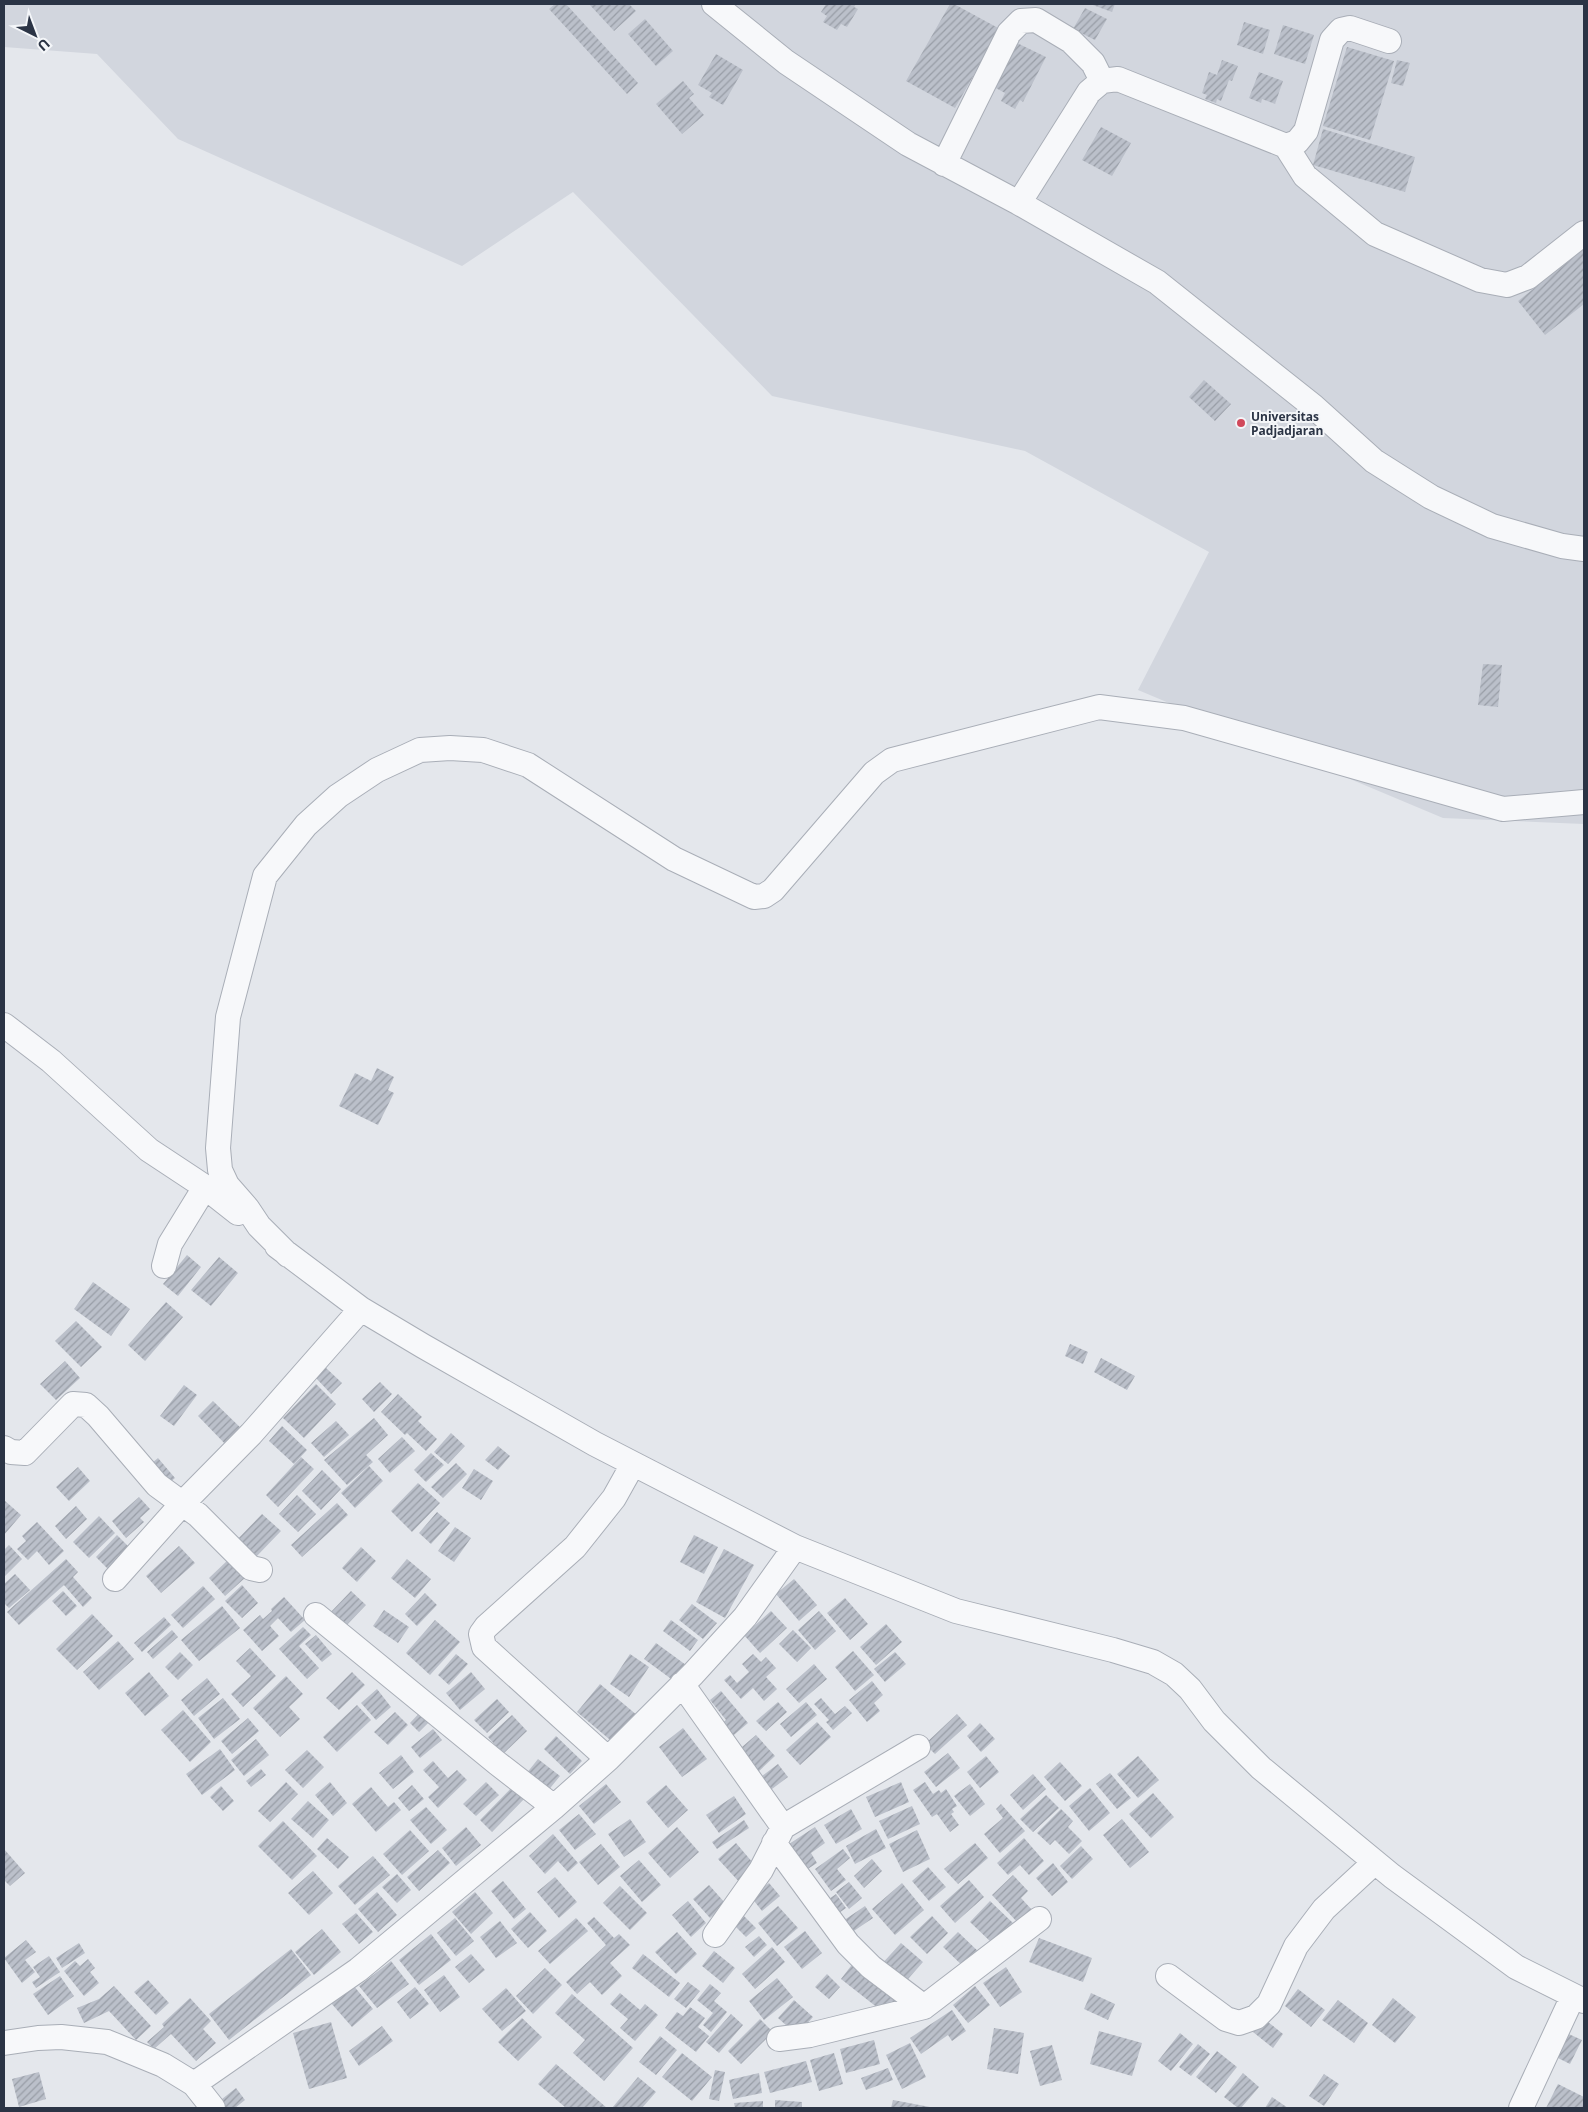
<svg xmlns="http://www.w3.org/2000/svg" width="1588" height="2112" font-family="'Open Sans',sans-serif">
  <defs>
    <pattern id="building-hatch" width="6" height="6" patternUnits="userSpaceOnUse" patternTransform="scale(1.25)"><rect width="6" height="6" fill="#bbc0ca"/><path d="M-1 1l2-2M0 6l6-6M5 7l2-2" fill="none" stroke="#989da6"/></pattern>
  </defs>
  <rect width="100%" height="100%" fill="#e4e7ec"/>
  <path fill="#d2d6de" d="M4 4H1584V824L1443 818 1138 690 1209 552 1025 451 772 396 573 192 462 266 178 139 97 54 4 47Z"/>
  <path fill="url(#building-hatch)" d="M555 4H566L638 83 627 94 549 9Z
    M589 4H629L636 11 614 31Z
    M826 4H856L854 7 858 9 847 27 841 24 837 30 823 22 827 16 821 12Z
    M950 4H954L1000 29 955 108 906 81Z
    M1090 4H1115L1112 12Z
    M1085 8 1107 19 1095 40 1073 29Z
    M645 19 673 51 656 66 628 34Z
    M1244 22 1270 30 1263 54 1237 45Z
    M1283 25 1314 35 1305 64 1274 54Z
    M1017 43 1046 57 1023 102 1020 100 1015 109 1001 101 1005 93 994 87Z
    M1347 47 1394 61 1370 140 1323 126Z
    M716 54 743 70 723 105 709 97 712 93 698 85Z
    M1222 60 1238 66 1232 81 1229 80 1221 101 1217 99 1216 103 1205 99 1207 95 1202 93 1209 72 1217 75Z
    M1397 60 1410 63 1403 86 1391 83Z
    M1259 72 1283 81 1275 104 1262 99 1261 103 1249 98Z
    M683 81 694 94 689 98 704 115 682 134 656 104Z
    M1101 127 1131 143 1112 176 1082 160Z
    M1323 129 1415 157 1405 192 1313 165Z
    M1584 249V304L1545 335 1518 301Z
    M1204 380 1231 404 1215 421 1189 397Z
    M1483 664 1502 665 1498 707 1478 705Z
    M377 1068 394 1077 388 1090 394 1093 378 1125 339 1106 355 1073 371 1081Z
    M187 1255 201 1267 178 1296 163 1284Z
    M219 1257 238 1273 211 1306 191 1290Z
    M93 1282 130 1309 111 1336 74 1309Z
    M166 1302 183 1317 145 1361 128 1345Z
    M76 1321 102 1347 81 1367 55 1341Z
    M1070 1344 1088 1352 1083 1364 1065 1356Z
    M1101 1358 1135 1376 1127 1390 1094 1372Z
    M65 1361 80 1378 56 1400 40 1384Z
    M325 1367 342 1383 331 1394 315 1377Z
    M380 1382 392 1394 374 1412 362 1399Z
    M316 1384 336 1404 304 1438 283 1418Z
    M184 1385 197 1395 174 1426 160 1416Z
    M398 1394 422 1417 418 1421 437 1439 426 1451 407 1433 405 1435 381 1412Z
    M213 1401 246 1433 230 1449 198 1416Z
    M374 1418 388 1435 366 1455 373 1462 347 1485 324 1460Z
    M336 1421 349 1435 324 1457 311 1443Z
    M282 1426 307 1450 294 1464 269 1441Z
    M451 1433 465 1446 448 1464 434 1452Z
    M402 1437 415 1451 390 1473 378 1459Z
    M498 1446 510 1456 498 1470 485 1460Z
    M431 1453 444 1465 426 1482 414 1470Z
    M301 1457 314 1469 278 1507 266 1495Z
    M158 1458 175 1478 163 1488 146 1468Z
    M456 1463 467 1474 443 1498 431 1487Z
    M369 1466 383 1481 355 1508 341 1493Z
    M78 1467 90 1481 69 1501 56 1487Z
    M474 1469 493 1481 481 1500 462 1488Z
    M322 1470 341 1489 321 1510 302 1491Z
    M418 1483 440 1503 412 1532 391 1511Z
    M297 1495 316 1514 298 1532 279 1514Z
    M139 1497 150 1509 140 1518 144 1522 126 1538 112 1521Z
    M4 1500 21 1515 4 1535Z
    M337 1503 348 1515 302 1557 291 1545Z
    M76 1506 87 1519 66 1539 55 1526Z
    M437 1512 450 1523 431 1544 419 1533Z
    M262 1514 281 1531 252 1561 234 1543Z
    M99 1516 115 1533 89 1558 73 1542Z
    M37 1522 64 1551 49 1565 37 1551 28 1560 17 1549 26 1541 22 1536Z
    M455 1527 471 1538 454 1562 438 1551Z
    M117 1535 129 1547 108 1569 96 1557Z
    M694 1535 718 1547 704 1574 680 1562Z
    M9 1545 22 1559 4 1577V1550Z
    M179 1546 195 1563 161 1593 146 1576Z
    M361 1547 376 1561 357 1582 342 1568Z
    M724 1549 754 1565 725 1618 696 1602Z
    M66 1559 78 1572 73 1577 92 1598 83 1607 64 1585 19 1625 7 1612Z
    M229 1559 246 1577 225 1596 209 1578Z
    M407 1559 431 1579 415 1598 391 1578Z
    M15 1574 30 1590 9 1608 4 1603V1584Z
    M794 1579 817 1605 799 1621 776 1594Z
    M242 1585 258 1603 242 1618 225 1601Z
    M203 1586 215 1599 183 1628 171 1615Z
    M63 1591 77 1606 66 1616 52 1601Z
    M351 1591 366 1605 343 1629 328 1615Z
    M425 1593 437 1605 417 1626 405 1614Z
    M284 1597 305 1620 291 1632 278 1618 270 1626 279 1636 262 1651 243 1630 260 1615 263 1619 272 1611 271 1609Z
    M845 1598 868 1624 850 1640 827 1613Z
    M692 1604 717 1623 703 1639 679 1620Z
    M222 1606 240 1628 199 1661 181 1640Z
    M384 1610 409 1627 398 1643 373 1626Z
    M771 1611 787 1628 760 1653 744 1635Z
    M819 1611 836 1631 815 1650 798 1630Z
    M92 1614 113 1636 77 1670 56 1649Z
    M164 1617 171 1625 142 1652 134 1643Z
    M435 1620 460 1642 430 1675 406 1653Z
    M671 1620 698 1640 690 1651 663 1631Z
    M886 1624 902 1642 876 1665 860 1647Z
    M303 1627 311 1635 299 1646 319 1668 307 1679 279 1649Z
    M172 1630 178 1637 153 1659 147 1652Z
    M793 1630 811 1648 797 1662 779 1644Z
    M316 1635 332 1654 322 1662 305 1644Z
    M118 1641 134 1659 99 1690 83 1672Z
    M656 1643 686 1665 674 1681 644 1659Z
    M250 1648 276 1676 243 1707 231 1694 251 1676 236 1661Z
    M853 1651 874 1675 855 1691 835 1667Z
    M180 1652 193 1665 178 1680 165 1667Z
    M895 1652 906 1664 885 1682 874 1669Z
    M456 1654 468 1664 449 1685 438 1675Z
    M630 1654 649 1667 629 1697 610 1684Z
    M753 1654 761 1662 766 1657 776 1668 766 1677 777 1689 764 1701 753 1688 741 1699 724 1680 730 1675 737 1683 749 1672 742 1664Z
    M814 1664 827 1679 799 1703 786 1689Z
    M149 1672 169 1696 145 1716 125 1693Z
    M352 1672 365 1685 339 1710 326 1698Z
    M471 1672 485 1689 460 1710 446 1693Z
    M286 1676 303 1694 289 1707 300 1719 280 1737 253 1708Z
    M207 1678 220 1694 194 1716 181 1700Z
    M872 1681 883 1695 874 1703 880 1711 867 1722 849 1700Z
    M600 1684 638 1716 615 1744 577 1712Z
    M377 1689 391 1707 376 1720 361 1703Z
    M721 1691 748 1723 728 1740 717 1728 726 1720 710 1700Z
    M223 1698 240 1719 214 1739 198 1718Z
    M821 1698 835 1714 845 1706 852 1713 833 1730 826 1722 829 1720 814 1704Z
    M497 1699 509 1712 487 1733 474 1720Z
    M778 1702 787 1712 766 1731 756 1721Z
    M806 1702 817 1715 791 1737 780 1724Z
    M357 1705 371 1720 337 1752 323 1737Z
    M423 1709 432 1719 419 1732 410 1723Z
    M183 1710 211 1742 190 1762 161 1730Z
    M395 1712 408 1725 388 1745 374 1732Z
    M957 1714 967 1725 935 1754 925 1744Z
    M512 1715 527 1731 503 1754 488 1737Z
    M248 1718 259 1731 232 1754 221 1741Z
    M817 1722 831 1737 800 1765 786 1750Z
    M980 1723 995 1739 981 1752 967 1736Z
    M683 1728 707 1759 682 1777 659 1747Z
    M433 1729 442 1740 420 1758 411 1747Z
    M756 1735 775 1756 755 1775 735 1753Z
    M556 1736 582 1761 570 1774 544 1749Z
    M256 1739 269 1755 244 1776 231 1760Z
    M220 1749 235 1770 202 1795 186 1774Z
    M307 1750 324 1767 303 1788 285 1770Z
    M948 1753 960 1768 936 1787 924 1772Z
    M401 1755 414 1772 393 1789 379 1773Z
    M986 1756 999 1772 980 1788 967 1772Z
    M1138 1756 1159 1780 1138 1798 1117 1774Z
    M538 1759 560 1776 547 1792 526 1774Z
    M433 1761 448 1778 457 1770 467 1780 438 1808 428 1797 439 1787 423 1770Z
    M1060 1762 1082 1786 1065 1801 1044 1777Z
    M778 1764 788 1777 764 1795 754 1782Z
    M261 1769 266 1775 251 1787 246 1781Z
    M1110 1773 1131 1798 1117 1809 1096 1784Z
    M1033 1774 1046 1789 1023 1810 1010 1795Z
    M286 1782 298 1794 270 1822 258 1811Z
    M330 1782 347 1803 333 1816 315 1795Z
    M486 1782 499 1795 476 1816 463 1804Z
    M901 1782 909 1802 875 1817 866 1797Z
    M925 1782 933 1794 939 1790 941 1793 946 1789 957 1806 952 1809 954 1812 951 1814 959 1825 950 1832 937 1814 932 1817 913 1790Z
    M515 1784 527 1796 492 1832 480 1820Z
    M606 1784 621 1802 594 1824 579 1806Z
    M970 1784 985 1804 970 1816 954 1796Z
    M412 1785 424 1799 409 1811 398 1798Z
    M666 1785 688 1810 668 1828 646 1802Z
    M221 1786 234 1801 223 1811 210 1797Z
    M371 1787 388 1807 394 1802 401 1810 376 1832 352 1804Z
    M1090 1788 1110 1813 1089 1831 1069 1806Z
    M1153 1793 1174 1817 1151 1838 1129 1814Z
    M1046 1795 1059 1808 1033 1832 1020 1819Z
    M734 1796 746 1814 719 1833 706 1815Z
    M308 1801 329 1820 313 1838 291 1819Z
    M1001 1804 1025 1831 1000 1853 984 1834 1003 1818 996 1809Z
    M912 1806 920 1824 888 1839 879 1821Z
    M426 1807 447 1830 431 1844 410 1820Z
    M851 1809 862 1829 836 1844 824 1825Z
    M1061 1809 1073 1821 1068 1827 1082 1841 1069 1854 1055 1840 1050 1845 1037 1833Z
    M579 1814 596 1834 575 1850 559 1830Z
    M630 1819 646 1842 624 1857 608 1834Z
    M1122 1819 1149 1852 1130 1868 1103 1835Z
    M744 1820 749 1828 717 1849 712 1842Z
    M283 1821 317 1856 292 1880 258 1846Z
    M466 1827 481 1845 456 1866 442 1848Z
    M677 1827 699 1852 670 1878 648 1853Z
    M815 1827 825 1843 811 1853 817 1863 803 1872 786 1846Z
    M876 1829 886 1848 855 1864 846 1846Z
    M410 1830 429 1851 402 1875 383 1854Z
    M917 1830 930 1859 903 1872 889 1844Z
    M553 1834 578 1863 568 1872 558 1861 545 1874 529 1856Z
    M327 1838 349 1857 338 1869 317 1849Z
    M1024 1838 1044 1861 1029 1875 1020 1865 1008 1875 997 1863Z
    M736 1843 759 1870 742 1885 718 1859Z
    M975 1843 988 1858 958 1884 944 1869Z
    M601 1844 620 1867 598 1885 579 1862Z
    M1081 1846 1093 1859 1072 1879 1060 1866Z
    M4 1849 25 1873 10 1886 4 1880Z
    M843 1849 850 1858 837 1869 846 1880 831 1891 815 1869Z
    M438 1850 450 1863 419 1891 407 1877Z
    M373 1856 390 1875 355 1905 338 1886Z
    M872 1859 882 1871 864 1888 854 1876Z
    M639 1860 661 1885 642 1902 620 1876Z
    M1053 1863 1068 1882 1052 1896 1036 1878Z
    M928 1867 946 1887 929 1901 912 1881Z
    M313 1871 333 1893 309 1915 288 1893Z
    M397 1874 411 1890 397 1903 382 1887Z
    M1013 1875 1028 1891 1021 1898 1033 1911 1019 1924 992 1895Z
    M555 1877 577 1902 559 1918 537 1892Z
    M969 1880 984 1897 955 1923 940 1906Z
    M503 1881 526 1909 514 1919 491 1891Z
    M849 1882 862 1898 849 1909 836 1892Z
    M769 1883 780 1896 762 1911 751 1897Z
    M902 1883 924 1910 895 1935 872 1909Z
    M709 1885 726 1904 710 1918 693 1899Z
    M620 1886 647 1913 630 1930 603 1903Z
    M377 1892 397 1915 378 1932 358 1909Z
    M475 1892 493 1913 471 1934 452 1912Z
    M836 1894 846 1908 832 1918 822 1904Z
    M688 1901 706 1923 691 1937 672 1915Z
    M990 1901 1014 1924 994 1945 970 1922Z
    M778 1906 798 1928 777 1946 758 1923Z
    M865 1906 873 1918 845 1937 837 1925Z
    M530 1912 547 1931 528 1948 511 1929Z
    M356 1913 373 1932 359 1944 342 1924Z
    M742 1914 756 1928 746 1937 732 1923Z
    M932 1916 948 1933 927 1954 910 1937Z
    M594 1917 614 1938 619 1934 630 1945 610 1963 622 1976 602 1995 590 1982 577 1994 566 1982 606 1945 587 1923Z
    M455 1918 474 1941 456 1956 437 1933Z
    M576 1918 588 1931 550 1964 538 1951Z
    M500 1921 517 1943 496 1958 480 1937Z
    M322 1929 341 1952 314 1975 295 1952Z
    M805 1931 822 1953 802 1969 784 1947Z
    M677 1932 697 1954 676 1974 655 1952Z
    M958 1932 982 1955 967 1970 943 1947Z
    M431 1934 451 1960 419 1985 399 1960Z
    M759 1936 767 1945 754 1957 745 1947Z
    M1039 1938 1092 1958 1083 1982 1029 1962Z
    M26 1940 36 1952 25 1960 35 1972 22 1983 4 1958Z
    M79 1943 85 1953 62 1968 56 1958Z
    M901 1943 923 1962 901 1987 879 1967Z
    M772 1947 785 1962 755 1989 742 1974Z
    M291 1949 311 1975 229 2040 209 2014Z
    M714 1951 735 1968 723 1983 702 1966Z
    M471 1954 485 1970 469 1983 455 1967Z
    M643 1954 680 1983 669 1997 632 1968Z
    M49 1956 60 1972 36 1988 32 1982 40 1977 33 1967Z
    M88 1959 95 1968 90 1972 99 1983 84 1996 64 1971 75 1961 80 1966Z
    M391 1961 409 1984 377 2008 359 1986Z
    M854 1962 900 2001 888 2016 841 1979Z
    M1006 1967 1022 1992 1000 2007 983 1983Z
    M545 1968 562 1985 533 2014 516 1996Z
    M827 1974 840 1987 829 1999 815 1987Z
    M444 1975 460 1997 440 2012 424 1990Z
    M60 1976 74 1996 48 2015 33 1994Z
    M777 1978 793 1997 764 2020 749 2001Z
    M148 1980 169 2003 156 2015 134 1992Z
    M688 1982 700 1991 686 2008 674 1999Z
    M710 1984 721 1993 714 2001 727 2012 711 2032 703 2025 713 2013 697 2000Z
    M353 1985 373 2009 352 2027 331 2003Z
    M114 1986 151 2026 136 2040 109 2011 84 2023 77 2008 99 1999Z
    M975 1986 990 2005 968 2023 953 2005Z
    M415 1987 429 2004 410 2019 397 2002Z
    M506 1988 526 2011 502 2031 482 2009Z
    M1298 1989 1325 2010 1311 2027 1285 2006Z
    M620 1993 640 2010 645 2004 658 2015 635 2041 620 2028 628 2019 610 2004Z
    M1091 1993 1115 2004 1108 2020 1084 2009Z
    M572 1994 633 2048 604 2081 573 2053 585 2040 555 2013Z
    M190 1998 211 2021 203 2029 216 2043 196 2061 171 2034 154 2049 147 2042 164 2027 162 2024Z
    M1393 1998 1416 2017 1395 2043 1372 2025Z
    M794 2000 813 2017 797 2035 778 2018Z
    M1338 2000 1368 2023 1354 2043 1322 2020Z
    M690 2007 705 2018 698 2027 709 2036 696 2052 665 2028 677 2012 683 2016Z
    M952 2010 966 2031 952 2041 948 2035 921 2054 910 2038Z
    M731 2014 743 2025 719 2053 706 2042Z
    M522 2018 542 2037 518 2061 498 2042Z
    M1263 2018 1283 2034 1273 2048 1253 2032Z
    M760 2019 773 2032 741 2064 728 2051Z
    M331 2022 347 2078 309 2089 293 2033Z
    M382 2026 393 2041 359 2066 349 2051Z
    M994 2028 1024 2033 1018 2074 987 2069Z
    M1099 2031 1142 2043 1132 2076 1090 2064Z
    M1562 2031 1582 2040 1570 2064 1550 2054Z
    M1180 2033 1193 2044 1171 2071 1158 2061Z
    M660 2036 677 2050 656 2075 639 2062Z
    M874 2040 880 2064 846 2073 840 2049Z
    M910 2043 926 2077 902 2089 886 2055Z
    M1198 2044 1210 2054 1191 2076 1179 2067Z
    M1052 2045 1062 2080 1040 2086 1030 2051Z
    M1217 2051 1237 2067 1216 2093 1196 2077Z
    M682 2053 712 2077 692 2101 662 2077Z
    M834 2053 843 2084 819 2091 810 2060Z
    M806 2061 812 2082 770 2093 764 2072Z
    M556 2064 607 2108H566L538 2084Z
    M888 2068 893 2080 866 2090 861 2078Z
    M715 2070 725 2072 719 2101 709 2099Z
    M39 2072 46 2099 19 2107 12 2079Z
    M759 2073 762 2093 733 2099 729 2080Z
    M1243 2073 1259 2087 1241 2108H1238L1224 2097Z
    M1324 2074 1339 2084 1324 2106 1309 2096Z
    M638 2077 656 2092 642 2108H612Z
    M1558 2084 1584 2097V2108H1546Z
    M236 2088 245 2100 235 2108H221L217 2103Z
    M1272 2097 1288 2108H1265Z
    M775 2100 802 2102V2108H775Z
    M893 2100 930 2107 929 2108H891Z
    M763 2101V2108H735L734 2103Z"/>
  <g fill="none" stroke-linecap="round" stroke-linejoin="round">
    <g stroke="#a9aeb7" stroke-width="26">
      <path id="minor" d="M714 4 786 62 908 144 1019 203 1157 282 1313 406 1374 461 1431 497 1492 526 1562 546 1584 549
        M1286 146 1297 142 1306 131 1332 40 1341 30 1350 28 1389 41
        M944 164 1009 33 1021 21 1036 20 1071 41 1093 63 1102 81
        M1019 203 1089 92 1102 81 1118 79 1286 146 1305 176 1375 234 1480 280 1507 285 1528 277 1584 233
        M4 1025 51 1061 149 1150 205 1187 238 1213
        M277 1246 361 1309 423 1346 595 1444 795 1547 956 1611 1113 1650 1153 1662 1174 1674 1190 1689 1214 1721 1261 1768 1392 1876 1516 1967 1584 2001
        M288 1255 259 1226 247 1208 227 1185 220 1170 218 1148 228 1017 265 876 306 825 338 796 377 770 420 750 450 748 483 750 528 765 674 859 754 897 764 896 773 890 874 773 892 760 1099 707 1184 718 1503 809 1584 802
        M164 1266 170 1244 205 1187
        M4 1448 11 1452 25 1453 73 1404 86 1405 98 1416 157 1485 198 1515 251 1568 260 1570
        M115 1579 182 1504 251 1434 361 1309
        M316 1615 497 1763 554 1807
        M682 1684 783 1827
        M608 1759 484 1647 481 1634 486 1627 575 1547 614 1498 633 1464
        M774 1843 848 1944 871 1967 924 2007
        M715 1935 761 1870 783 1827 918 1747
        M1168 1976 1226 2019 1239 2023 1256 2017 1269 2004 1296 1946 1324 1909 1375 1862
        M779 2039 810 2035 924 2007 1039 1919
        M4 2043 38 2038 61 2037 107 2042 163 2065 194 2084 213 2108
        M194 2084 358 1970 554 1807 608 1759 693 1674 745 1617 795 1547
        M1521 2108 1573 1996"/>
    </g>
    <use href="#minor" stroke="#f7f8fa" stroke-width="24"/>
  </g>
  <circle fill="#d1495b" stroke="#f4f6f9" stroke-width="2" cx="1241" cy="423" r="5"/>
  <g text-anchor="middle" dominant-baseline="central" stroke-width="4" stroke-linejoin="round" paint-order="stroke">
    <g font-size="12" font-weight="bold" fill="#2b3445" stroke="#f4f6f9" text-anchor="start">
      <text x="1251" y="416">Universitas<tspan x="1251" dy="14">Padjadjaran</tspan></text>
    </g>
  </g>
  <rect width="1588" height="2112" fill="none" stroke="#2b3445" stroke-width="10"/>
  <g transform="translate(35 35) rotate(138)" stroke="#f4f6f9" stroke-width="4" paint-order="stroke">
  <path d="M0-4L9 19L0 12L-9 19Z" fill="#2b3445"/>
  <text y="-8" font-size="14" font-weight="bold" text-anchor="middle" fill="#2b3445">U</text>
  </g>
</svg>
